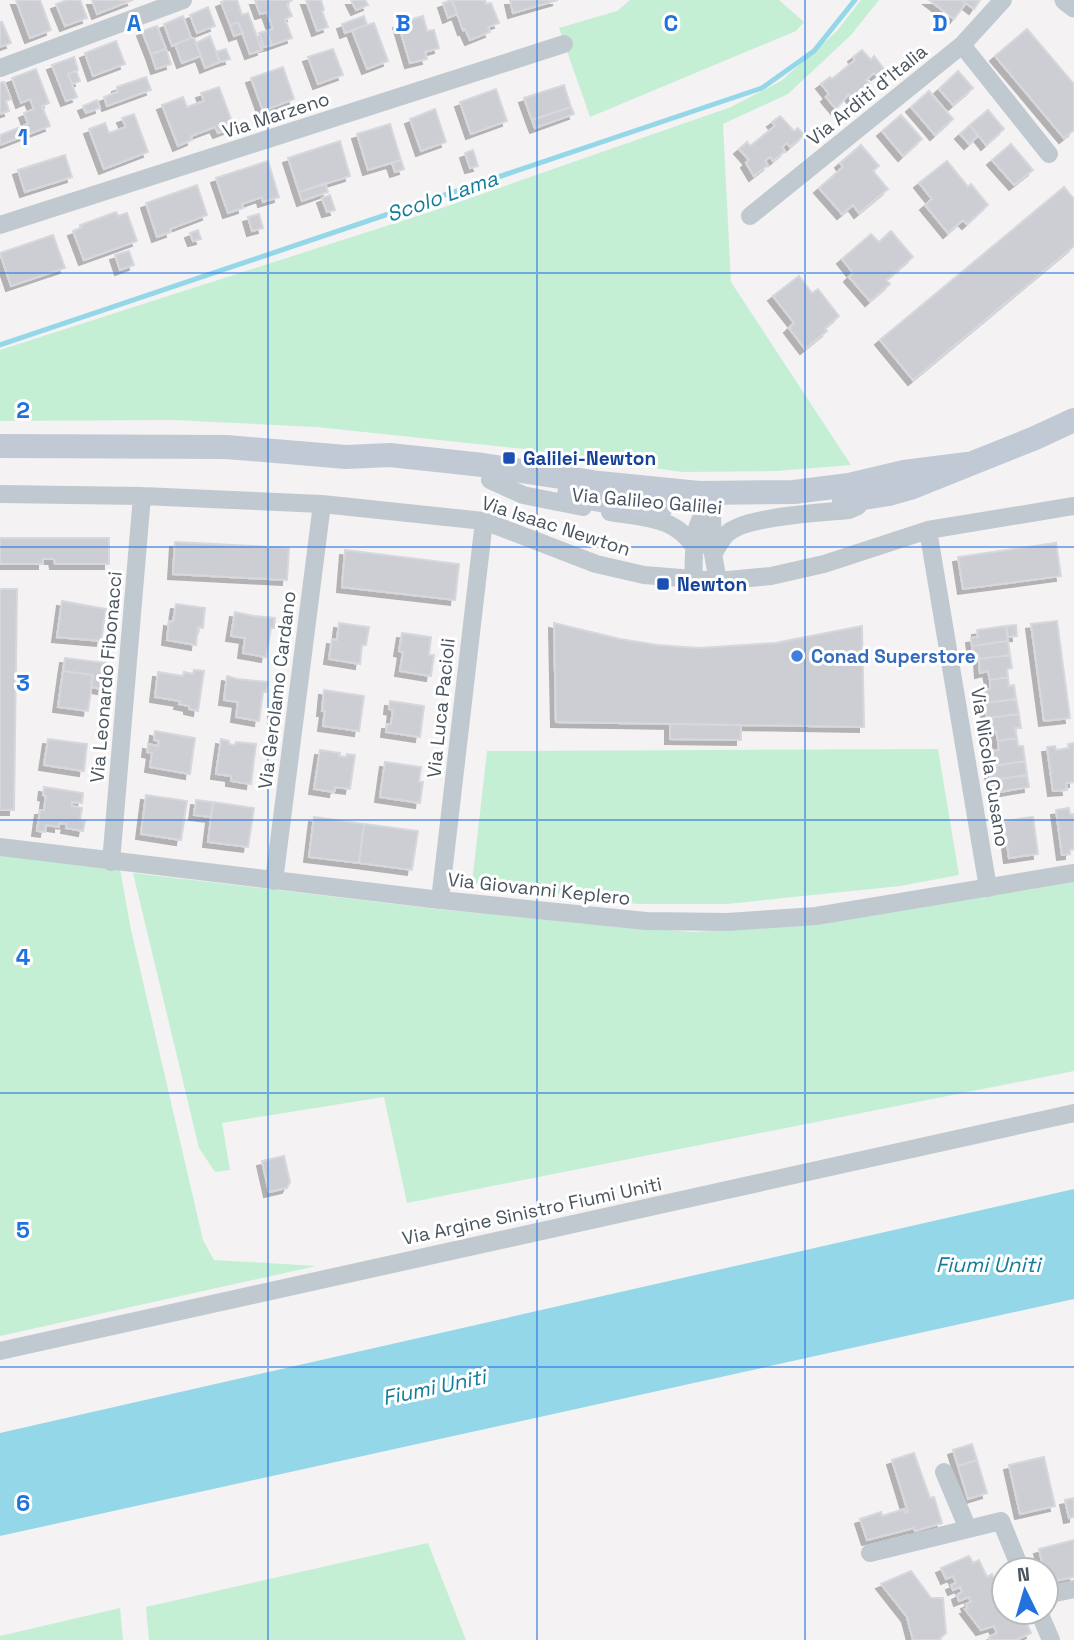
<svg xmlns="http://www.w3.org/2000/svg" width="1074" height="1640" font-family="'Space Grotesk',sans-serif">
  <defs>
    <filter id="shadow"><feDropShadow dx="-5" dy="5" stdDeviation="0" flood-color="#0004"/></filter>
  </defs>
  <rect width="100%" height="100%" fill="#f4f2f2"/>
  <path fill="#c4efd5" d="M630 0H779L804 22 796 31 590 117 559 28 617 11Z
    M861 0H879L851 35 788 94 723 124 731 282 851 465 777 471 682 472 525 449 317 427 173 420 0 421V350L436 210 731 107 781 81 836 32Z
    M938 749 959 875 900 886 727 904H637L472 883 487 751Z
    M0 855 120 869 131 930 203 1240 214 1260 316 1266 0 1336Z
    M133 873 445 910 692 932 809 925 1074 882V1071L407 1203 384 1097 222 1123 230 1170 215 1172 199 1148Z
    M428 1543 466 1640H149L146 1607Z
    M120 1608 123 1640H0V1636Z"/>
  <path fill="#93d7e9" d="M1074 1189V1299L0 1536V1433Z"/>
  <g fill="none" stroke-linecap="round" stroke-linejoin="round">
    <path stroke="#93d7e9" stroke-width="5" d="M0 345 762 88 814 51 855 0"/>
  </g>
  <path fill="#ccced4" stroke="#d6d8dd" stroke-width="2" filter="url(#shadow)" d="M16 0H40L51 30 30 38Z
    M80 0 87 18 65 26 56 4 67 0Z
    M92 0H133L97 14Z
    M226 0H237L242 15 248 13 262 50 250 54 238 22 230 25 221 2Z
    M255 0H292L287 4 292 16 285 19 292 38 272 45 267 31 273 29 267 12 260 14Z
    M306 0H321L324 10 322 11 328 27 317 31Z
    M351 0H365L368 5 356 10Z
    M452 0H485L486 4 491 3 499 23 488 27 490 32 470 40 465 29 463 30Z
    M452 0 457 14 448 18 443 3Z
    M510 0H558L513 13Z
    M929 0H962L966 3 954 19Z
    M962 0H980L974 9Z
    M208 7 215 26 197 33 190 15Z
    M183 16 191 38 172 46 164 24Z
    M364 16 367 25 345 33 342 24Z
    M423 16 427 31 434 30 439 48 425 52 427 59 410 63 398 23Z
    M0 22H2L11 43 0 47Z
    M238 22 243 33 234 36 230 25Z
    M374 23 388 61 367 69 352 30Z
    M157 26 166 49 151 54 142 31Z
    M1027 29 1074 84V130L1064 138 995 56Z
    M267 31 272 45 264 47 259 33Z
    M210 36 220 62 205 68 196 43Z
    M191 38H194L201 56 182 63 175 44Z
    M116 41 125 64 93 76 85 53Z
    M166 49 171 64 156 69 151 54Z
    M226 49 230 59 220 62 216 52Z
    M333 49 343 75 318 84 308 57Z
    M862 50 871 60 874 56 884 69 876 75 874 73 866 80 869 83 852 98 849 94 836 109 826 97 829 94 821 84 830 77 832 79 855 60 853 57Z
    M74 57 78 70 68 74 77 97 66 101 52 65Z
    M283 67 294 99 263 111 251 78Z
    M36 69 49 103 42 106 50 126 0 145V135L28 124 24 113 34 109 30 99 21 103 12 78Z
    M76 71 80 81 72 84 68 74Z
    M958 71 973 88 953 105 939 89Z
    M146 77 151 90 107 106 104 97 117 92V87Z
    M4 82 11 99 6 101 9 111 0 114V83Z
    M564 85 571 107 532 120 524 98Z
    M219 87 234 127 218 133 215 127 191 136 192 140 178 146 162 105 183 97 187 107 204 101 201 93Z
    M496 89 507 121 471 134 460 102Z
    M929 91 953 119 935 135 911 107Z
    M97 100 100 108 86 113 83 106Z
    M571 107 574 114 535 128 532 120Z
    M435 109 446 142 421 151 410 119Z
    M988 110 1004 129 986 145 970 125Z
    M134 114 148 152 104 169 89 129 105 123 109 133 126 127 122 118Z
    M901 115 922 139 903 156 882 131Z
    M780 116 794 131 798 128 804 135 790 147 787 143 782 147 785 151 773 161 770 157 765 161 768 165 754 176 746 163 749 160 739 149 747 142 750 146 775 126 772 122Z
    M390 124 401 160 368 170 357 134Z
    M970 125 978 136 969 144 960 134Z
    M340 141 350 176 299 192 288 158Z
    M1011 144 1033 170 1014 185 992 160Z
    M861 145 879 166 873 171 888 189 859 213 853 205 842 214 819 188 843 167 840 163Z
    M473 150 478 166 470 168 465 153Z
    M65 155 72 177 25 192 18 170Z
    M401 160 404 169 395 172 392 163Z
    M268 161 279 197 263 202 262 197 242 204 243 208 228 213 216 178Z
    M947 161 968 187 971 184 988 205 967 224 963 220 948 233 925 205 932 199 919 183Z
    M325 183 328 192 302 201 299 192Z
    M197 185 207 215 170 229 171 232 157 237 146 203Z
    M1064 187 1074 199V246L913 380 880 340Z
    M330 195 335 210 327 212 322 198Z
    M116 212 118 216 127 213 137 241 84 260 73 231 81 228 80 225Z
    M259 214 263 228 252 231 248 217Z
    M198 230 201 239 193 241 190 233Z
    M891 231 913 257 886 280 890 284 870 301 849 277 853 273 842 259 871 234 879 242Z
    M53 235 65 268 11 286 0 253Z
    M129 251 134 265 120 270 115 255Z
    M799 276 812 293 818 289 839 316 825 328 827 331 805 349 789 328 794 323 773 296Z
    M0 538H109V564H55L54 559H43V564H0Z
    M175 542 289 548 287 580 173 574Z
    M1056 543 1061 576 963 589 958 557Z
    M345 550 459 564 455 600 342 587Z
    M0 589H17L14 810H0Z
    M62 601 106 609 101 641 57 637Z
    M176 604 205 608 203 628 198 627 196 645 167 640 169 621 173 622Z
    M235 612 253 616 275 618 274 628H271L266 657 243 653 245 638 231 636Z
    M1057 621 1070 718 1044 721 1031 624Z
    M339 623 369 627 366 645H362L360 664 329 659 332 639 337 640Z
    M554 623 620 639 657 645 699 648 775 643 862 626 864 727 556 722Z
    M1016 625 1017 636 1008 637 1006 626Z
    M1006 626 1008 641 972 646 971 638 978 637 977 630Z
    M402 633 431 637 429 655H434L431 676 400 671 403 652 399 651Z
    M1008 641 1010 655 979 659 978 654H973L972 646Z
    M1010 655 1012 668 1007 669 1008 677 990 680 988 671 980 673 979 659Z
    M65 658 106 663 102 689 91 687 93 675 63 671Z
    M194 670 204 671 198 711 189 709V706L179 704 180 701 155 697 158 672 183 676 184 672 193 674Z
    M63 671 93 675 88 711 58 707Z
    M227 676 237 679 268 682 266 692H263L259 721 236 717 238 702 224 700Z
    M1008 677 1009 686 1014 685 1016 699 985 703 983 690 990 689V680Z
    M324 690 364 696 359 731 323 726 325 711H322Z
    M1016 699 1019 714 987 718 985 703Z
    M390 701 424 706 420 737 386 732 387 724H391L393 710 389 709Z
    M1019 714 1021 728H1015L1017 738 998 741 996 731 989 732 987 718Z
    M670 724 741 725V740L670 739Z
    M155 731 195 738 190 774 150 767 152 753 147 752 148 744 158 746 159 741 154 740Z
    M1017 738 1018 746H1023L1025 761 994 766 992 751 999 750 998 741Z
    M48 739 87 744 84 771 44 765Z
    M221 739 229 741V744L235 745 236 742 256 744 251 784 231 781V776L216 774Z
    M1074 743V782L1066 783 1067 790 1053 791 1047 747 1055 746 1056 750 1069 748 1068 744Z
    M320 750 340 753 339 756 346 757 347 754 355 755 350 789 335 787 334 792 314 789Z
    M1025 761 1027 775 991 780 990 771H995L994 766Z
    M385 762 421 767 419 782H423L420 803 380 797Z
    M1027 775 1029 787 999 792 998 787 993 788 991 780Z
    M44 787 83 793 82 803 72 802V806L82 808 80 820 85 821 83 831 66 828 67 824 59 823V827L46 825 45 832 37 831 40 810H44L46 796 43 795Z
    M146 795 187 801 181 840 141 834Z
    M196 800 213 802 211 817 194 815Z
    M213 802 254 808 248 847 208 842Z
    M1069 808 1070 814H1074V849L1070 850V854L1062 855 1056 810Z
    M314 817 364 824 359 863 309 857Z
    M1033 817 1038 854 1009 858 1004 821Z
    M364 824 418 831 412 870 359 863Z
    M284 1156 290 1182 287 1188 269 1192 262 1161Z
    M972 1444 977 1460 958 1466 953 1450Z
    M914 1453 930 1498 934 1497 942 1523 915 1531 914 1528 867 1540 860 1519 881 1512 882 1516 904 1509 905 1513 908 1512 892 1460Z
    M1044 1457 1055 1506 1020 1514 1009 1465Z
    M977 1460 987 1493 968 1499 958 1466Z
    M1074 1498V1517L1069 1518 1065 1500Z
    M1074 1540V1577L1046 1583V1570H1044L1039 1549Z
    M969 1556 973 1563 979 1560 987 1577 992 1574 1001 1593 1004 1592V1612H1016L1021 1624 1026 1622 1031 1633 1016 1640H990L989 1637 997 1633 994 1626 981 1630 965 1609 968 1608 966 1604 971 1602 969 1597 959 1601 957 1595 962 1592 960 1587 953 1590 951 1585 956 1583 953 1576 946 1579 941 1568Z
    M911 1571 931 1598H943L946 1633 938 1640H913L907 1617 881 1584Z"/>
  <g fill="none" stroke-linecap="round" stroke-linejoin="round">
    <path stroke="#c1c9d0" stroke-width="18" d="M962 45 1049 154
      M0 68 183 0
      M750 216 962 45 1003 0
      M0 225 564 44
      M490 480 523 495 583 507
      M0 494 142 496 322 504 484 521 596 564 644 575 718 581 771 576 824 564 928 530 1074 506
      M679 498 696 502 712 515 713 554 718 581
      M610 512C646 518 675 516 696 549
      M928 530 988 888
      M713 554C718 547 722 537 729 532 750 516 820 513 849 510L858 506
      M693 581C695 555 690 520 713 504
      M0 847 440 900 646 921 727 922 816 916 1074 873
      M111 862 142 496
      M274 881 322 504
      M440 900 484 521
      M0 1351 1074 1113
      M944 1472 968 1529
      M870 1553 1001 1521 1021 1570
      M1046 1595 1074 1589
      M1039 1612 1051 1640"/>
    <path stroke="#c1c9d0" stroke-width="21" d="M1065 0 1074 7"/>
    <path stroke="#c1cad4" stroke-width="24" d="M0 446 226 447 346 457 390 455 483 465 599 483 699 493 794 492 849 485 904 472 967 464
      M569 494 605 501 662 506
      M844 501 889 494 910 488 1035 438 1074 420"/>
  </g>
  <path fill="none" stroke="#2272de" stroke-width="2" stroke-opacity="0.55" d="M268 0V1640M537 0V1640M805 0V1640M0 273H1074M0 547H1074M0 820H1074M0 1093H1074M0 1367H1074"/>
  <g fill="#1a4fb4" stroke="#fff" stroke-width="2.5">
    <rect x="502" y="451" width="14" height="14" rx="3.5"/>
    <rect x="656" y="577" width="14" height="14" rx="3.5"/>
  </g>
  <circle fill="#3f7fe0" stroke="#fff" stroke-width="2.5" cx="797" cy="656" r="7"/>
  <g text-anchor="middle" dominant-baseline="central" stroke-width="6" stroke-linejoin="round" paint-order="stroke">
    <g font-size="19" fill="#4a555f" stroke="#fff">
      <text transform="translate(867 95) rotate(-39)">Via Arditi d'Italia</text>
      <text transform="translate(276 115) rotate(-18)">Via Marzeno</text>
      <text transform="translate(647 501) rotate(5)">Via Galileo Galilei</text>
      <text transform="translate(556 526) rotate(18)">Via Isaac Newton</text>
      <text transform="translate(106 677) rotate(-85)">Via Leonardo Fibonacci</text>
      <text transform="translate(277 690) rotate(-83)">Via Gerolamo Cardano</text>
      <text transform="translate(441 708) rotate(-84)">Via Luca Pacioli</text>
      <text transform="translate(990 767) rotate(81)">Via Nicola Cusano</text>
      <text transform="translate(539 889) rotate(6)">Via Giovanni Keplero</text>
      <text transform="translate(532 1211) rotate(-12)">Via Argine Sinistro Fiumi Uniti</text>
    </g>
    <g font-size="19" font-weight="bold" fill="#164399" stroke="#fff" text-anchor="start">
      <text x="523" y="458">Galilei-Newton</text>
      <text x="677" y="584">Newton</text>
    </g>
    <g font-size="19" font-weight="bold" fill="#366cbe" stroke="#fff" text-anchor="start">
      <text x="811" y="656">Conad Superstore</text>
    </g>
    <g font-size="21" font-style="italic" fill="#127d9b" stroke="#fff">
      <text transform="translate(442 196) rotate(-19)">Scolo Lama</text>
      <text x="988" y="1264">Fiumi Uniti</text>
      <text transform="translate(434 1387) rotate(-12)">Fiumi Uniti</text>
    </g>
  </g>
  <g font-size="23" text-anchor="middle" font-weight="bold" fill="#2272de" stroke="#fff" stroke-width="6" stroke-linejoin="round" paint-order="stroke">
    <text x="134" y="31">A</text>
    <text x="403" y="31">B</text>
    <text x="671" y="31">C</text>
    <text x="940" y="31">D</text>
    <text x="23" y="145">1</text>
    <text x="23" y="418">2</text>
    <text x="23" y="691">3</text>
    <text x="23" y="965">4</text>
    <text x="23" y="1238">5</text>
    <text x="23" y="1511">6</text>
  </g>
  <g transform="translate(1025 1591) rotate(355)"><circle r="33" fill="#ffffff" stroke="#b7bbbf" stroke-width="2"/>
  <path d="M0-5L12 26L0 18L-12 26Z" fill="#2272de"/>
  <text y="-10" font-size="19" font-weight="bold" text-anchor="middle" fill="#4a555f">N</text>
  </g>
</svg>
